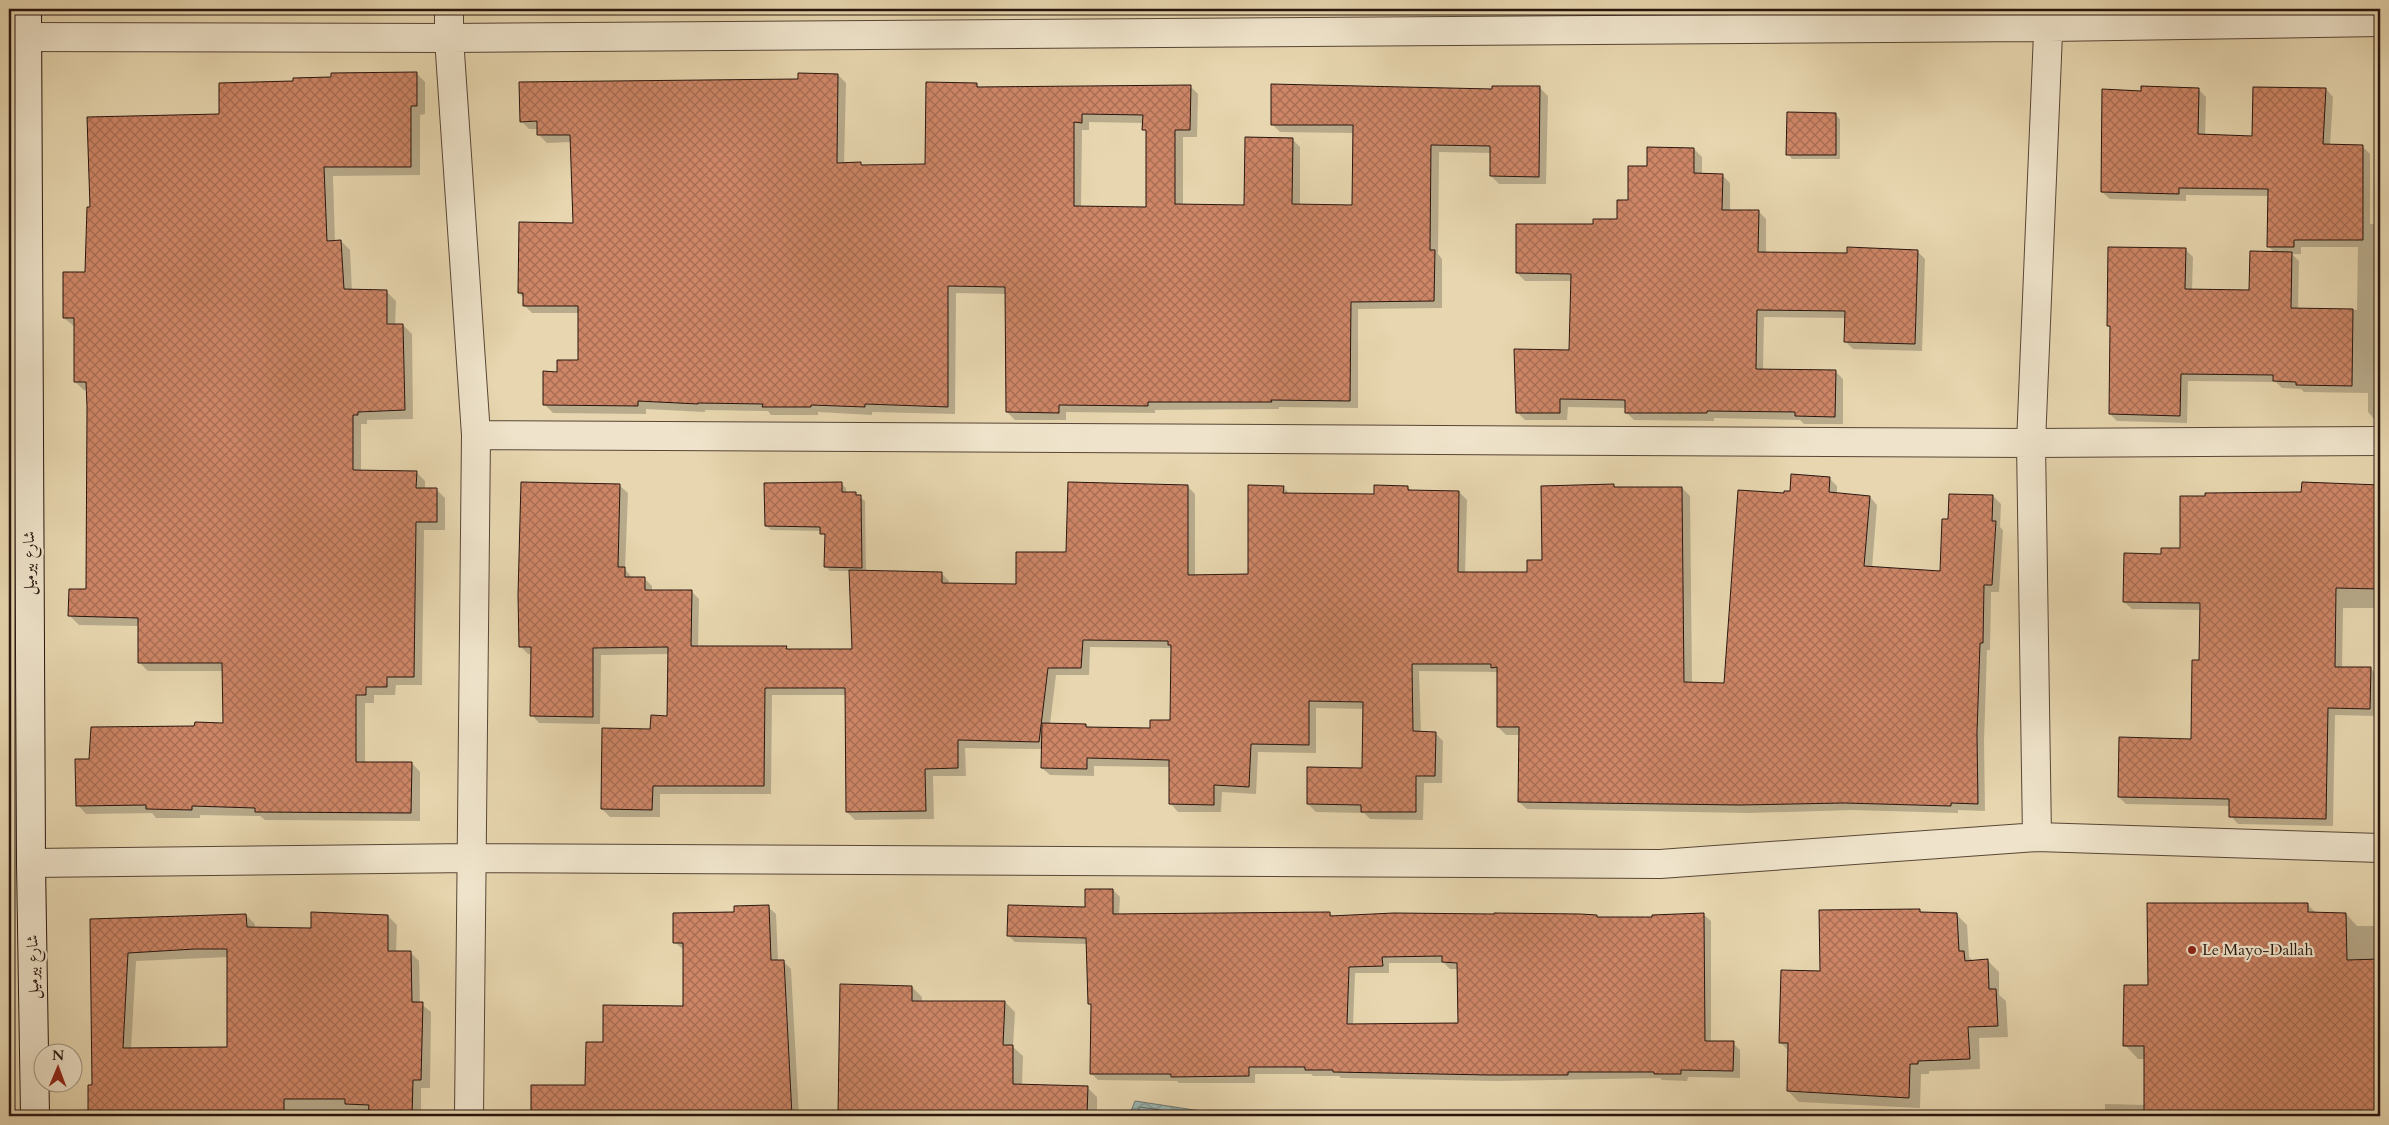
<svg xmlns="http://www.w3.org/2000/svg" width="2389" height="1125" font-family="Cardo,Amiri,serif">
  <defs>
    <pattern id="water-waves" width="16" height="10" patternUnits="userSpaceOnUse" patternTransform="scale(1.25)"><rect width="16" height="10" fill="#9ab7b4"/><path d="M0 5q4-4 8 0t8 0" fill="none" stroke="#7e9491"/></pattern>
    <pattern id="building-cross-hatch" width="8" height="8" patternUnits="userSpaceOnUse" patternTransform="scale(1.25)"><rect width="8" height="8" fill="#ce8667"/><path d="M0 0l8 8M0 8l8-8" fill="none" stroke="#a76d53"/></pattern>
  </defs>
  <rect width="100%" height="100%" fill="#e7d6af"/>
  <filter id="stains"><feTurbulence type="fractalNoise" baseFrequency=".004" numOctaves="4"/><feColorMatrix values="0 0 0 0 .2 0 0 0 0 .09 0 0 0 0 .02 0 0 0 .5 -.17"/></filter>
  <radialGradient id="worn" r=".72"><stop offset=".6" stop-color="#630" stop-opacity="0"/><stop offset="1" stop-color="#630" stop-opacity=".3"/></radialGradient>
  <path fill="url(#water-waves)" stroke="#6c7772" d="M1135 1101 1201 1111 1428 1116H1129Z"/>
  <path fill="#0003" fill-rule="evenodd" d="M416 73 425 82V114L420 115V175L333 176 335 242 341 241 350 250 352 291 387 292 396 301 395 326 403 325 412 334 413 419 367 420V424H361V471L416 472 425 481V489H436L445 498V530H424L422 685H396L395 695H374V703H365V763H412L420 772V821L265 820 260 816 200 815V818H156L152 813 86 814 78 805 90 760 196 727 224 724 223 671H148L139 662V626L79 625 70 616 88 591 87 390H84L75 382V327L64 318 86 273 220 115 294 82Z
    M838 75 846 83 844 164 860 163 863 166 926 165 976 84 980 88 1190 86 1198 94 1197 137H1183V206H1245L1292 139 1300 147V206L1354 207V133L1280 132 1272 124 1493 90 1540 88 1548 96 1546 184H1499L1491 176V153L1439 152 1438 254 1442 259V308L1358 309V408L1279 407V409L1155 410V413L1066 412V420H1015L1007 412 1006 294 956 293 955 414 872 412V415L818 412V415H771L768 411 705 410V412L646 409V414L553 413 545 405 579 362V313H532L524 305V298L519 293 574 224 571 142 547 143 539 135V129H529L521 121ZM1089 122 1144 123V129L1148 133V208L1081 207 1082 130H1089Z
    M2198 89 2206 97 2205 135 2253 137 2326 89 2333 97 2330 146H2362L2370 154V224H2380V420H2375L2368 412V393L2304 392 2301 389 2282 388 2276 382 2188 381 2187 423 2117 421 2110 414 2111 329 2108 325 2185 249 2193 257 2192 290 2250 291 2275 253 2268 246 2269 196 2186 195V201L2110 199 2102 192 2142 92ZM2301 247H2358L2357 310 2298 309 2299 261 2292 254H2301Z
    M1835 114 1840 119V159H1792L1788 154Z
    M2380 122V165L2379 164Z
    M1694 149 1702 157V175H1722L1730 183V211H1758L1766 219V253L1848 254 1917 251 1925 259 1922 351 1853 349 1845 341 1846 318 1764 317 1763 370 1835 371 1843 379V424H1804L1800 420 1714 418V421L1634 420 1626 412V408L1568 407 1567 420H1525L1517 412 1571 351 1572 281H1525L1517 273 1594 226 1618 221 1648 168Z
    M1829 478 1837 486V494L1870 497 1877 505 1872 568 1941 572 1950 520 1993 496 2001 504 2000 527 2003 530 1999 592H1991L1990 650H1987L1984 741 1985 811 1958 810V813L1852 810 1749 813 1527 809 1519 802 1520 735H1506L1498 727 1497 672 1419 671 1421 733H1435L1443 741 1442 783H1424L1423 820 1370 819 1364 813 1316 812 1308 804 1364 769V709L1316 708V753L1258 752 1256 794 1222 792 1221 812H1178L1171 804 1170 767 1094 766V776L1050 775 1042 768 1043 749 965 748 966 776H933L934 819 855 820 847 812 846 695H772L771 794H660V817H610L602 809 652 730 668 717 669 654 601 655 600 724 539 723 532 715 533 654H528L520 646 620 486 628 493 625 569 632 578H644L652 586V591L692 592 699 599 698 647H786L789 650H853L850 571H830L826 567V538L822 531 771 530 766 526 841 483 846 488V494H855L865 501 866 572 941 573 949 581V584L1018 585 1068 553 1187 486 1195 494V576L1249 575 1283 487 1290 494 1375 496 1407 487 1412 491 1459 492 1467 500 1465 574 1528 573 1543 561 1613 485 1617 488H1682L1690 496 1692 683 1725 684 1785 494ZM1090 647 1172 648 1171 722 1151 729 1089 728 1086 725 1050 724 1056 675H1089Z
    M2354 486H2380V608H2343L2342 668 2371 669 2378 676 2377 716 2335 715 2333 826 2238 824 2231 816V806L2126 804 2119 797 2192 740 2200 661 2201 610 2132 609 2124 602 2162 555 2181 550 2302 494Z
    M1113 890 1120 897 1119 915 1330 913 1333 917 1596 916 1599 919 1653 918 1704 915 1711 921V1042L1733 1043 1740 1050V1078L1688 1077 1687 1081 1662 1080 1660 1078 1497 1081 1341 1078 1339 1076H1313L1311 1074H1255V1083H1179L1177 1081 1098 1080 1091 1073 1093 1007 1089 1003 1087 944 1015 942 1008 935 1086 909ZM1389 963H1444L1450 969H1458L1459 1025 1353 1026 1355 973H1389Z
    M2307 904 2317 914H2346L2357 926H2380V1116H2105V1104L2145 1105 2146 1059H2138L2125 1045 2149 987Z
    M768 907 776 914 778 961H783L791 969 799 1116H532V1087H586L604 1043 684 1008V950L674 942 736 913Z
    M1919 911 1922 913 1956 914 1967 925 1969 957 1973 961H1988L1999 972V995L2006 1001 2008 1037 1979 1038 1980 1069 1929 1071V1074H1921L1920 1108 1799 1102 1788 1091 1789 1051 1780 1042 1821 972Z
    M246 915 255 924V928L312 929 388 916 397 925 396 952H410L419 961 420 1003 431 1012 430 1088H421V1116H90V1086H93L91 920ZM229 957 228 1048 131 1049 136 961Z
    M912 987 922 997V1002H1005L1015 1012 1013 1047 1023 1056 1022 1085 1087 1087 1097 1097V1116H841L839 1115Z"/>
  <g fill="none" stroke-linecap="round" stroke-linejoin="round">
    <path stroke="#616662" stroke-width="1" d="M1135 1116 1140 1107 1200 1116"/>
    <path stroke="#6c7772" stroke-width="11" d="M9 15V84"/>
  </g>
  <path fill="url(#building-cross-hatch)" stroke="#28160f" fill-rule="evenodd" d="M417 72V106H411V167H324L327 241 341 240 344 289 387 290V324H403L405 410 358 412V415H353V470L417 471 416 488H437V522H416L414 677H387V687H366V695H356V762H412L411 813 255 812V808L192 806V810L146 809V805L76 806 75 759H89L91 727 194 726 195 722 223 723 222 663H138V618L68 616 69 589H86L87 407 86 382H74V318H63V272H85L87 207H90L87 117 219 114V83L293 81V78L331 77V73Z
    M798 73 838 74 837 163 861 162V165L925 164 926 82 977 83V87L1191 85 1190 130H1175V204L1244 205 1245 137 1293 138 1292 204 1352 205 1353 125H1271V84L1492 89V86H1540L1539 177 1490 176V146L1431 145 1430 250H1435L1434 301 1351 302 1350 401 1271 400 1272 402H1148V406L1059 405V413L1006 412 1005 287 948 286V407L865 404V407L811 405V407H762L763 404 698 403V404L638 401V406L543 405V371L557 372V360H578V306H523V293H518L519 222 573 223 570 135H537V121L520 122 519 82 798 79ZM1082 114 1143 115 1142 130H1146V207L1074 206V122L1082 123Z
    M2141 86 2199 88 2198 134 2252 136 2253 87 2326 88 2323 144 2363 145V240H2294V247H2267L2268 189 2179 188V194L2101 192 2102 89 2141 91Z
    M1787 112 1836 113V155H1786Z
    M1647 147 1694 148V173L1723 174 1722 210H1759L1758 252 1847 253V247L1918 250 1915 344 1844 342 1845 311 1757 310 1756 369 1836 370 1835 417 1795 416V412L1707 411V413H1625V400L1560 399V413H1516L1514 349 1569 350 1571 274 1516 273V224H1593V219H1617V200H1628V166H1647Z
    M2108 247 2186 248 2185 289 2249 290 2250 251 2292 252 2291 308 2353 309 2352 386 2296 385V382L2273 381V375L2181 374 2180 416 2109 414 2110 326H2107Z
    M1791 474 1830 477 1829 492 1870 496 1864 566 1940 571 1942 519H1948L1949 494 1993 495 1992 521H1996L1992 585H1984L1983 643H1980L1977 733 1978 804 1951 803V806L1844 803 1741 805 1518 802 1519 727H1497V667L1491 668V664H1412L1413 731 1436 732 1435 776H1416V812H1361V805L1307 804V767L1362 768 1363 702 1309 701V745L1251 744 1249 787 1214 785V805L1169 804V760L1087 758V769L1041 768 1042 723 1086 724V727L1150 728V720H1170L1171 645H1168V641L1083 640 1081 668H1048L1039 742 958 740V768L925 769 926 811 846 812 845 688H765L764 786H653L652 810 601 809 602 728 650 729 651 715 667 716 668 647 593 648V717L530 716 531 647H519L518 595 521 482 620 484 618 567H625V577H645V590H692L691 646H787L786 649H852L849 570 942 572V583L1016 584V552H1066L1068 482 1188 485V575L1248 574V485L1284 486 1283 493 1374 494V485L1408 486V490L1459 491 1458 572H1527V560H1542L1541 486 1614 484V487H1682L1684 682 1724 683 1738 490 1784 493V491H1790Z
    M842 482V492H856V495H861L862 568 824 567 825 534H820V527L765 526 764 483Z
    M2302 482 2380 485V589L2336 588 2335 667H2371L2370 709 2328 708 2326 819 2229 817V799L2118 797 2119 737 2191 739 2192 660H2199L2200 603 2123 602 2124 553 2161 554V548H2180V496H2205V493L2301 492Z
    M1085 889H1113V914L1330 912V916L1394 913 1494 914V913L1580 914 1597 915V917H1652V915L1704 913 1705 1041H1734L1733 1071 1681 1070V1074H1654V1072H1568V1075H1489L1333 1072V1070H1305V1067H1249V1076L1171 1077V1074H1090L1091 1004H1088L1086 938 1007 936 1008 905 1085 907ZM1442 956V962L1457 963 1458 1023 1347 1024 1349 967 1383 966 1382 957Z
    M2147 903H2308V912L2346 913 2347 960 2380 959V1116H2144V1046H2123L2124 985H2148Z
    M769 905 771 960H784L792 1116H531V1085H585L586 1042H603V1005L683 1006V943H673V913L734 912V906Z
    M1920 909V912L1957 913 1959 951H1964L1965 961 1988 959 1989 989H1996L1998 1026 1968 1027 1970 1059 1918 1061V1064H1910L1909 1098 1787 1091 1788 1043H1779L1781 970 1820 971 1819 910Z
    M311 912 388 915V951H411L412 1002H423L421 1080H413L412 1116H368L369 1105 345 1104V1099H284V1116H88V1085H92L90 919 246 914 247 927 311 928ZM195 949H227V1047L123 1048 128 953Z
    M840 984 912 986V1001H1005L1003 1045H1013V1084L1088 1086 1087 1116 838 1115Z"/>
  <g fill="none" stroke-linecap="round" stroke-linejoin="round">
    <g stroke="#584637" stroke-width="30">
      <path id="street" d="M449 9V38L476 435 469 1116
        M9 37 449 38 2049 27 2380 22
        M476 435 2031 443 2380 441
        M2037 837 2031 443 2049 9
        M31 863 471 858 1660 864 2037 837 2380 848"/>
    </g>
    <g stroke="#28160f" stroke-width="30">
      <path id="secondary" d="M27 9 31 863 35 1116"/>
    </g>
    <use href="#street" stroke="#efe4cb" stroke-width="28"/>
    <use href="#secondary" stroke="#efe4cb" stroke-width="28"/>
  </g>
  <circle fill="#8f2418" stroke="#efe4cb" stroke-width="2" cx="2192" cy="950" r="5"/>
  <g text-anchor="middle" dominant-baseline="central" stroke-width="4.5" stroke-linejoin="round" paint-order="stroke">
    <g font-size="16" fill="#28160f" stroke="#efe4cb">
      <text transform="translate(29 563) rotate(-90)">شارع بيرميل</text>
      <text transform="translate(33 967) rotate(-91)">شارع بيرميل</text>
    </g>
    <g font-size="16" fill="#28160f" stroke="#efe4cb" text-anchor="start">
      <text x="2202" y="950">Le Mayo-Dallah</text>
    </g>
  </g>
  <rect width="2389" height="1125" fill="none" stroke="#e7d6af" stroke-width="30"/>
  <rect x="10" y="10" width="2369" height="1105" fill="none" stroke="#28160f" stroke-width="2.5"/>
  <rect x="15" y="15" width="2359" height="1095" fill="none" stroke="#28160f"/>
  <g transform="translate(58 1068) rotate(1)"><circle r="24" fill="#efe4cb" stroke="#9f9280"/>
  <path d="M0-4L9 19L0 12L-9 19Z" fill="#8f2418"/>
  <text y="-8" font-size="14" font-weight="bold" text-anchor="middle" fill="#28160f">N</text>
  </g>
  <rect width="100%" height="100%" filter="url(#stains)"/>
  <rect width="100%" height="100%" fill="url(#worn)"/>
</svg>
